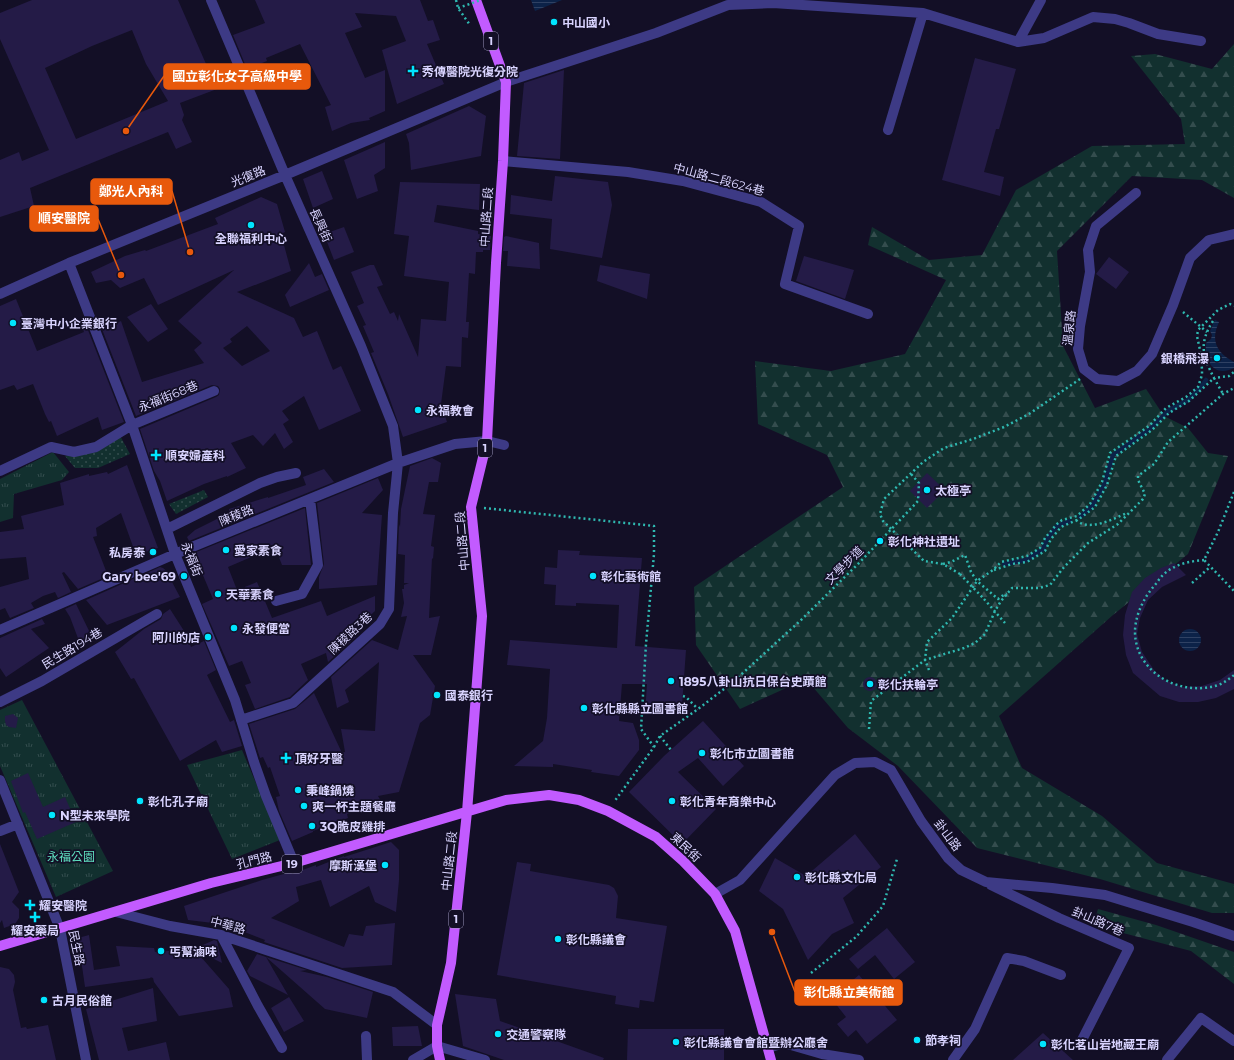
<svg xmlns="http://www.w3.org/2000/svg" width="1234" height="1060" font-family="Montserrat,'Noto Sans TC',sans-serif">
  <defs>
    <pattern id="grass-dots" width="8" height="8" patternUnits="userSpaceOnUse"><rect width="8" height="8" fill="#12302f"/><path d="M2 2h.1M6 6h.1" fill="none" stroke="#344d4e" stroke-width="1.8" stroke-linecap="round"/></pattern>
    <pattern id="forest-firs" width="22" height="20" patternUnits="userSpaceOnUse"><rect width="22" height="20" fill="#12302f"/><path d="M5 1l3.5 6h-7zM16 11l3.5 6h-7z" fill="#344d4e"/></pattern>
    <pattern id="park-tufts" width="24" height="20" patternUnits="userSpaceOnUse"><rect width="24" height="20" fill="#12302f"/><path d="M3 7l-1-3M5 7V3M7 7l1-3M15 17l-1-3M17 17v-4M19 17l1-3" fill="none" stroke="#344d4e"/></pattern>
    <pattern id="water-rules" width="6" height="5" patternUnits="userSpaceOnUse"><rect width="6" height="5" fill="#0c2248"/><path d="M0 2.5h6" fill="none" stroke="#2f4163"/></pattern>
  </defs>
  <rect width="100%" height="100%" fill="#130f26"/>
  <path fill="url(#grass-dots)" d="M118 432 130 454 98 468H75L65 456Z
    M204 490 208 497 176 514 169 504Z"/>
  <path fill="url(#forest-firs)" d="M1234 44V198L1202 180 1132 176 1057 251 1063 346 1095 408 1146 389 1164 416 1188 428 1208 453 1228 456 1188 554 1113 615 999 716 1022 768 1102 816 1157 863 1234 884V913H1212L1100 879 977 848 898 766 848 728 806 679 740 709 696 645 694 587 843 487 827 455 758 424 755 361 831 371 905 354 946 280 868 245 872 227 929 260 982 255 1016 190 1092 146 1185 144 1181 119 1131 56 1155 54 1212 69Z
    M1098 909 1156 925 1234 952V984L1191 951 1093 925Z"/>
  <path fill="url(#park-tufts)" d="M53 452 69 472 62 480 14 494 13 518 0 522V479Z
    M22 700 113 871 56 897 0 766V710Z
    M242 750 280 840 232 859 187 765Z"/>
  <path fill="url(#water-rules)" d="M531 0H562L535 11Z
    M1215 320 1219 322C1210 341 1217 353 1234 362V368C1214 378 1204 361 1206 343L1211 339 1212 335 1210 331Z
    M1179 640a11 11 0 1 1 22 0a11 11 0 1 1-22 0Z"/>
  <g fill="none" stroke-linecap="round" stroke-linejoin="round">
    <path stroke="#0c2248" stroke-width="4.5" d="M1080 517 1092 506 1104 485 1113 455 1151 428 1168 411 1188 400 1201 387 1206 380
      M1004 564 1026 560 1043 549 1047 539 1057 526 1070 521"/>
  </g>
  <path fill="#241b47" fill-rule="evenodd" d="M32 0H178L217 89 180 103 184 115 182 120 192 142 176 149 168 132 30 188 34 206 0 217V160L19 152 22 161 49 150 0 39V13ZM132 30 146 64 168 101 76 139 45 68 92 46Z
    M255 0H420L428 21 433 20 440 40 427 44 444 84 397 104 382 50 406 41 396 16 355 13 362 27 345 33 365 78 385 70V111L369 118 370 120 351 123 332 131 325 107 331 105 300 44 266 58 267 61 247 69 233 35 265 23Z
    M975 58 1016 69 999 129H996L984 172 1004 177 1000 196 942 180Z
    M564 70 560 159 517 156 524 83Z
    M469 106 486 116 481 156 411 170 409 143 406 134Z
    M385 142V168L374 175 378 191 357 199 344 160Z
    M322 171 333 199 313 208 303 179Z
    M555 176 608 182 612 205 602 258 550 249 552 219 510 214 511 195 552 201Z
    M400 182 480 184 479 210 437 205 434 222 478 231V234L491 236 490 250H483V252H476L475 274 469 273 466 322H469L468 338 462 337 461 367 446 366 441 404 447 422 403 437 388 394 371 353 374 352 363 326 366 325 357 306 364 303 351 272 370 265H374L383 285 377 287 390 314 394 312 398 321 399 314 418 357 421 319 446 321 449 282 404 276 409 236 394 234Z
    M261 197 277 204 285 232 281 234 291 271 237 292 294 318 303 337 317 331 333 370 341 366 361 411 319 430 304 396 282 411 289 420 283 424 293 442 284 449 275 433 263 446 253 435 231 443 246 468 227 477V476L204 484 167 501 160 481 154 471 140 429 216 397 219 395 220 389 218 386 212 385 136 416 98 319 107 317 114 325 121 321 142 382 204 363 194 350 202 343 178 321 234 270 158 305 144 278 120 288 111 280 96 283 91 272 125 256 145 250 146 251 218 224 215 218ZM247 326 270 351 242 366 223 348 232 342 230 339Z
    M344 227 354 252 334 260 324 234Z
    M506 236 539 243 540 269 507 266 508 251H503L504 237Z
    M804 256 854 270 845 299 796 281Z
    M1109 257 1129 272 1116 289 1096 274Z
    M309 263 315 277 322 274 329 290 290 307 285 295Z
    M600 265 650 274 647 299 597 281Z
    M16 299 37 351 84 332 82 327 86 325 124 422 102 430 98 417 57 436 51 421 49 422 45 414 33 384 17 390 14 385 0 390V306Z
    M151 304 168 329 148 342 127 317Z
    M432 458 441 463 438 482H429L423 514 435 515 431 546 434 547 433 559 432 558 429 618 440 616 431 655H413L435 686 430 715 420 723 399 792 378 796 383 805 347 814 348 818 313 831V832L292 841 279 811 276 797 280 796 270 767 268 768 263 757 260 758 249 724 295 709 314 693 342 753 345 752 341 729 375 731 379 662 345 690 349 702 337 708 331 677 372 640 398 650 407 616 401 617 404 603 402 589H404V585L409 583H404L405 555 398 554V552L399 524 400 527 401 509 410 466Z
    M127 465 158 548 136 555 121 513 96 528 97 536 93 537 108 576 78 589 64 572 62 573 71 592 58 598 55 592 43 596 31 603 34 608 10 618 5 608 0 610V587L29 579 26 557 0 559V532L24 529 21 516 64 505 60 483 89 474V476L107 472 108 474Z
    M324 469 334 482 189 541 187 537 195 530 229 513V509L268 497V498L306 485 303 477Z
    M927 473 945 490 927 508 910 491Z
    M378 478 383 490 362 513 382 515 377 585 319 589V577L324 564 317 503Z
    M305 508 311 565H282L275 547 228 567 237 590 257 582 272 618 321 601 327 616 375 596V611L351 633 358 635 328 662 326 653 301 664 308 680 290 697 255 709 245 685 251 683 242 661 229 666 202 604 213 599 202 573 200 574 194 561 196 556 194 553Z
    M558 550 580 551 579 555 642 558 635 646 686 650 682 705 668 715 645 714 647 684H622L619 721 633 723 639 740V750L619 776 591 772 592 770 553 764V767L514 766 543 741 547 718 550 669 507 665 510 640 617 648 619 605 576 603V606L555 605 556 585 544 584 545 567 557 568Z
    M1174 563 1186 575 1162 587 1148 600 1140 618 1137 634 1142 652 1154 670 1165 680 1182 687 1202 686 1220 680 1234 670V689L1216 698 1198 702H1179L1160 696 1133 673 1126 655 1123 635 1125 615 1132 592 1145 578 1161 568Z
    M160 567 163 568 170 574 172 582 180 597 107 625 86 600Z
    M76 604 92 637 79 641 70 617 65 609Z
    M170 609 186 634 191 647 204 641 216 670 207 675 230 722 234 720 242 746 222 752 216 740 180 761 134 678 131 679 115 652 144 629 161 619 163 614Z
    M42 619 45 624 31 629 49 648 6 677 0 668V638Z
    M863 684a7 7 0 1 1 14 0a7 7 0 1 1-14 0Z
    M13 714 18 718 16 728 9 727 6 725 5 721V716Z
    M703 721 744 766 723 786 698 758 678 772 716 809 682 844 629 792 664 756Z
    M28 773 43 807 65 797 76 822 37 839 25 812 23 813 11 781Z
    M855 834 881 867 843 898 854 923 832 934 808 960 783 909 759 891 775 858 806 876Z
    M391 842 399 850V880L396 912 375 902 369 886 330 907 321 880 296 887 299 901 271 918 344 947 349 934 363 936 366 926 395 923 392 965 342 968 264 942 265 940 242 931 213 925V923L188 920 184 906 262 880 291 872 292 874 316 865V867L344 856V857Z
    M0 844 19 892 12 902 19 909V918L15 924 4 928 2 920 0 923Z
    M517 862 531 864 530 871 609 885 614 888 618 896 616 918 667 926 654 1002 640 1000 639 1008 615 1004 616 996 497 975Z
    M887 928 915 962 894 979 875 955 858 969 849 959Z
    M89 935 94 970 120 966 116 946 154 948 155 952 194 949 214 940 217 941 222 963 194 949 229 989 233 1007 179 1016 154 982 153 978 150 977 151 978 85 987 78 938Z
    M257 954 266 957 288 995 250 976 247 971Z
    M266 957 307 970 300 971 327 977 373 992 367 1018 325 1009Z
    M0 967 9 969 14 975 15 982 13 990 21 1028 26 1027 27 1029 48 1025 56 1060H0Z
    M859 975 897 1020 867 1044 856 1030 848 1037 837 1024 846 1017 831 998Z
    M153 988 157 1021 122 1028 128 1051 166 1042 170 1060H99L86 1009Z
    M455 994 496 999 500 1021 604 1058 603 1060H504L463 1046Z
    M289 997 304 1021 284 1032 271 1008Z
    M418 1026 422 1046H393L392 1027Z
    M628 1029H724V1060H627Z
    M1043 1033 1073 1060H1013Z"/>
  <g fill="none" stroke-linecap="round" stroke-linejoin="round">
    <path stroke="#2fb8b0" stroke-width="2.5" stroke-dasharray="2 3" stroke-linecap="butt" d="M456 0 458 8 470 25
      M1183 312 1207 332
      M1213 321C1199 343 1202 355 1214 378L1229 376 1234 372
      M1234 492 1218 532 1204 560 1234 591
      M484 508 654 526V554L646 644 641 729 654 747 614 802
      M1076 520C1089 532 1113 519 1127 513
      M1204 560C1189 561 1172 565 1162 576 1159 579 1157 583 1154 586 1144 598 1136 613 1135 630 1134 669 1174 694 1210 687 1219 686 1227 681 1234 675
      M943 564 951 562 965 555 971 572 977 581 998 599 1002 596 1007 594
      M994 570 1012 564 1027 562 1045 551 1051 539 1061 527 1079 519 1095 507 1107 485 1116 456 1152 430 1169 413 1189 401 1214 378 1223 394
      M960 574 943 564 924 561 883 521 880 514 884 499 923 462 944 448 973 439 1004 427 1029 414 1080 379
      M1192 583 1210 567
      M984 599 1005 623
      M929 670 925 660 927 642 952 618 977 581 993 570 1001 562 1027 556 1040 548 1045 538 1057 524 1062 520 1077 516 1090 504 1102 482 1110 453 1149 426 1166 408 1186 397 1198 387 1202 375V369L1200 350 1197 336 1198 330 1218 310 1230 304 1234 306
      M683 696 686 697 698 709
      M869 729 871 701 925 660 964 648 975 643 985 634 995 611 1001 601 1012 588H1039L1050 585 1064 567 1088 543 1118 524 1143 499 1145 494 1138 480V476L1154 464 1168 442 1223 394 1234 388
      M660 736 671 750
      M654 747 660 736 698 709 733 682 800 621 860 562 918 501 919 483 911 474
      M811 973 856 937 883 906 897 859"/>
    <path stroke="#3d3a85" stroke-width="10" d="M211 0 285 175 361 346 393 426 398 463 393 513 389 609 380 624 293 703 241 720
      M1018 42 1041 0
      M888 130 923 13
      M503 161 628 172 683 181 761 202 799 226 785 284 868 314
      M1136 193 1096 226 1088 250 1090 272 1080 326 1078 349 1084 369 1097 379 1118 381 1137 371 1152 354 1173 305 1190 258 1209 240 1234 234
      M69 263 132 425 175 554 235 700 254 762 266 796 294 863
      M0 294 69 263 285 175 506 82 656 33 728 5 773 3 923 13 1018 42 1044 38 1093 17 1115 19 1129 23 1158 34 1201 41
      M0 471 51 447 74 452 96 447 132 425 214 391
      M167 529 260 483 277 477 296 473
      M276 601 302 594 318 565 310 499
      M0 630 175 554 398 463 455 444 487 441 504 445
      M0 702 42 681 157 614
      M0 780 60 929 86 1060
      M0 831 18 824
      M991 885 1059 918 1129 948 1082 1040
      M715 894 740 880 835 775 855 763 875 762 891 770 921 821 948 858 961 870 986 882 1052 888 1105 895 1193 922 1234 936
      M116 912 170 926 221 935 393 992 437 1025
      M221 935 258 1006 282 1048
      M366 1036 367 1060
      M768 1048 784 1043 822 1054 859 1060
      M413 1060 437 1046 485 1060
      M953 1060 975 1029 1007 958 1024 961 1061 975
      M1167 1060 1201 1018 1234 1041"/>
    <path stroke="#c25bff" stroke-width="10" d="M0 946 211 883 294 863 506 800 549 795 579 800 608 811 656 837 683 861 715 894 735 931 771 1060
      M440 1060 437 1046V1025L451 963 467 812 482 616 471 507 487 441 496 263 503 161 506 82 476 0"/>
    <path stroke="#2fb8b0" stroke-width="2.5" stroke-dasharray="2 3" stroke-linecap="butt" d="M458 8 481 0
      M960 574 984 599"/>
  </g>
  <g fill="#00e5ff" stroke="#130f26" stroke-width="1.5">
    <circle cx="554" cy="22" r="4"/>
    <path d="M411 65h4v4h4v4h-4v4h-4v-4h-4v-4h4z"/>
    <circle cx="251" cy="225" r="4"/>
    <circle cx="13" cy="323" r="4"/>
    <circle cx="1217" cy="358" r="4"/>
    <circle cx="418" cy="410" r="4"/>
    <path d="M154 449h4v4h4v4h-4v4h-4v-4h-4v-4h4z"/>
    <circle cx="927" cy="490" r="4"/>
    <circle cx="880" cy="541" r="4"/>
    <circle cx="226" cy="550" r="4"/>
    <circle cx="153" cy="552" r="4"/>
    <circle cx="184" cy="576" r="4"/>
    <circle cx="593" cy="576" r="4"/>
    <circle cx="218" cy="594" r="4"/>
    <circle cx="234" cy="628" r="4"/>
    <circle cx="208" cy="637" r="4"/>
    <circle cx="671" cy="681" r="4"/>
    <circle cx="870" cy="684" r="4"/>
    <circle cx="437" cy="695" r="4"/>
    <circle cx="584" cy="708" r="4"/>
    <circle cx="702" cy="753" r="4"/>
    <path d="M284 752h4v4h4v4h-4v4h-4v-4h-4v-4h4z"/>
    <circle cx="298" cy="790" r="4"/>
    <circle cx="140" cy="801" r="4"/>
    <circle cx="672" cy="801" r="4"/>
    <circle cx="304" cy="806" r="4"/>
    <circle cx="52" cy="815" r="4"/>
    <circle cx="312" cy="826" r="4"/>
    <circle cx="385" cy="865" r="4"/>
    <circle cx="797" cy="877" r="4"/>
    <path d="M28 899h4v4h4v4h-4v4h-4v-4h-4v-4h4z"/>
    <path d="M33 911h4v4h4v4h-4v4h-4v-4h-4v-4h4z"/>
    <circle cx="558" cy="939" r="4"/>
    <circle cx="161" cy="951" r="4"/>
    <circle cx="44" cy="1000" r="4"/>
    <circle cx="498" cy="1034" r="4"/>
    <circle cx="917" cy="1040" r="4"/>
    <circle cx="676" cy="1042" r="4"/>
    <circle cx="1043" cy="1044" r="4"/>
  </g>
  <g text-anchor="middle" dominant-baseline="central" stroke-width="3.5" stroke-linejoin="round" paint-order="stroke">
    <g fill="#130f26" stroke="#9e99be" stroke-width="1">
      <rect x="484" y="32" width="14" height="18" rx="3"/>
      <rect x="478" y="439" width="14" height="18" rx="3"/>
      <rect x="282" y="855" width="20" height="18" rx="3"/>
      <rect x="449" y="910" width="14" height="18" rx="3"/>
    </g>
    <g font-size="11" font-weight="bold" fill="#d9d4ff">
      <text x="491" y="41">1</text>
      <text x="485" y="448">1</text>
      <text x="292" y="864">19</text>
      <text x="456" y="919">1</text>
    </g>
    <g font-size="12" font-weight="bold" fill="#d9d4ff" stroke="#130f26" text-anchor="start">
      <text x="562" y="22">中山國小</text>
      <text x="422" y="71">秀傳醫院光復分院</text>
      <text x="251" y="238" text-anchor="middle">全聯福利中心</text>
      <text x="21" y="323">臺灣中小企業銀行</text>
      <text x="1209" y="358" text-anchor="end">銀橋飛瀑</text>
      <text x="426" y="410">永福教會</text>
      <text x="165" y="455">順安婦產科</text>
      <text x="935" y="490">太極亭</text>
      <text x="888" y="541">彰化神社遺址</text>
      <text x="234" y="550">愛家素食</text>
      <text x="145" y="552" text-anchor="end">私房泰</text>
      <text x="176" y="576" text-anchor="end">Gary bee'69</text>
      <text x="601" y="576">彰化藝術館</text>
      <text x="226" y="594">天華素食</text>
      <text x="242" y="628">永發便當</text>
      <text x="200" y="637" text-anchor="end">阿川的店</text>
      <text x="679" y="681">1895八卦山抗日保台史蹟館</text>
      <text x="878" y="684">彰化扶輪亭</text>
      <text x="445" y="695">國泰銀行</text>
      <text x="592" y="708">彰化縣縣立圖書館</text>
      <text x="710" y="753">彰化市立圖書館</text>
      <text x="295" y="758">頂好牙醫</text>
      <text x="306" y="790">秉峰鍋燒</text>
      <text x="148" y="801">彰化孔子廟</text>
      <text x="680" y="801">彰化青年育樂中心</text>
      <text x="312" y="806">爽一杯主題餐廳</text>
      <text x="60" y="815">N型未來學院</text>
      <text x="320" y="826">3Q脆皮雞排</text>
      <text x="377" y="865" text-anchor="end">摩斯漢堡</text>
      <text x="805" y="877">彰化縣文化局</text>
      <text x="39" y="905">耀安醫院</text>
      <text x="35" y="930" text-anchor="middle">耀安藥局</text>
      <text x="566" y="939">彰化縣議會</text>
      <text x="169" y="951">丐幫滷味</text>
      <text x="52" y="1000">古月民俗館</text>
      <text x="506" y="1034">交通警察隊</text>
      <text x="925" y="1040">節孝祠</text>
      <text x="684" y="1042">彰化縣議會會館暨辦公廳舍</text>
      <text x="1051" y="1044">彰化茗山岩地藏王廟</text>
    </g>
    <g font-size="12" fill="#d9d4ff" stroke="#130f26">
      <text transform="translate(248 176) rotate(-22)">光復路</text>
      <text transform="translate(719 179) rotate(15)">中山路二段624巷</text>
      <text transform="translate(486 217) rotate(-86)">中山路二段</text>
      <text transform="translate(321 225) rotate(66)">長興街</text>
      <text transform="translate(1069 328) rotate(-84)">溫泉路</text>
      <text transform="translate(168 396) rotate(-22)">永福街68巷</text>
      <text transform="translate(236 515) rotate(-22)">陳稜路</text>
      <text transform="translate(462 541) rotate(-95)">中山路二段</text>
      <text transform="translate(192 559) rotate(68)">永福街</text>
      <text transform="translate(844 565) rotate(-45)">文學步道</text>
      <text transform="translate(350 633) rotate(-43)">陳稜路3巷</text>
      <text transform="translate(72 648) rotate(-31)">民生路194巷</text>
      <text transform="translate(948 835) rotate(53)">卦山路</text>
      <text transform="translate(686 847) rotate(43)">東民街</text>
      <text transform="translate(254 860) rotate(-14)">孔門路</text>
      <text transform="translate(449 861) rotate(-84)">中山路二段</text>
      <text transform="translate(1098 921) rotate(23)">卦山路7巷</text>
      <text transform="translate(228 925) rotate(15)">中華路</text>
      <text transform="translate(77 948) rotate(78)">民生路</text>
    </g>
    <g font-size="12" fill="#5fe0c0" stroke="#130f26">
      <text x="71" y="856">永福公園</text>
    </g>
  </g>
  <path fill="none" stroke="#e8590c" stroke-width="1.5" d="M126 131L164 76M190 252L172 191M121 275L98 219M772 932L795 992"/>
  <g fill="#e8590c" stroke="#130f26" stroke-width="1.5">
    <circle cx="126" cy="131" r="4"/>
    <circle cx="190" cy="252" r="4"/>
    <circle cx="121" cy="275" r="4"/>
    <circle cx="772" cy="932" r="4"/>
  </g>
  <g fill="#e8590c" stroke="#e8590c" stroke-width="1.5">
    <rect x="164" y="64" width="146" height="25" rx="4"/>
    <rect x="91" y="179" width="81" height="25" rx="4"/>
    <rect x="30" y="206" width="68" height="25" rx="4"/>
    <rect x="795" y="980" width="107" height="25" rx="4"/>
  </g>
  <g font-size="13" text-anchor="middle" font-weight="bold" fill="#fff">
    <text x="237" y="81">國立彰化女子高級中學</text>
    <text x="131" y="196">鄭光人內科</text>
    <text x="64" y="223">順安醫院</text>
    <text x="849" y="997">彰化縣立美術館</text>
  </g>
</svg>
